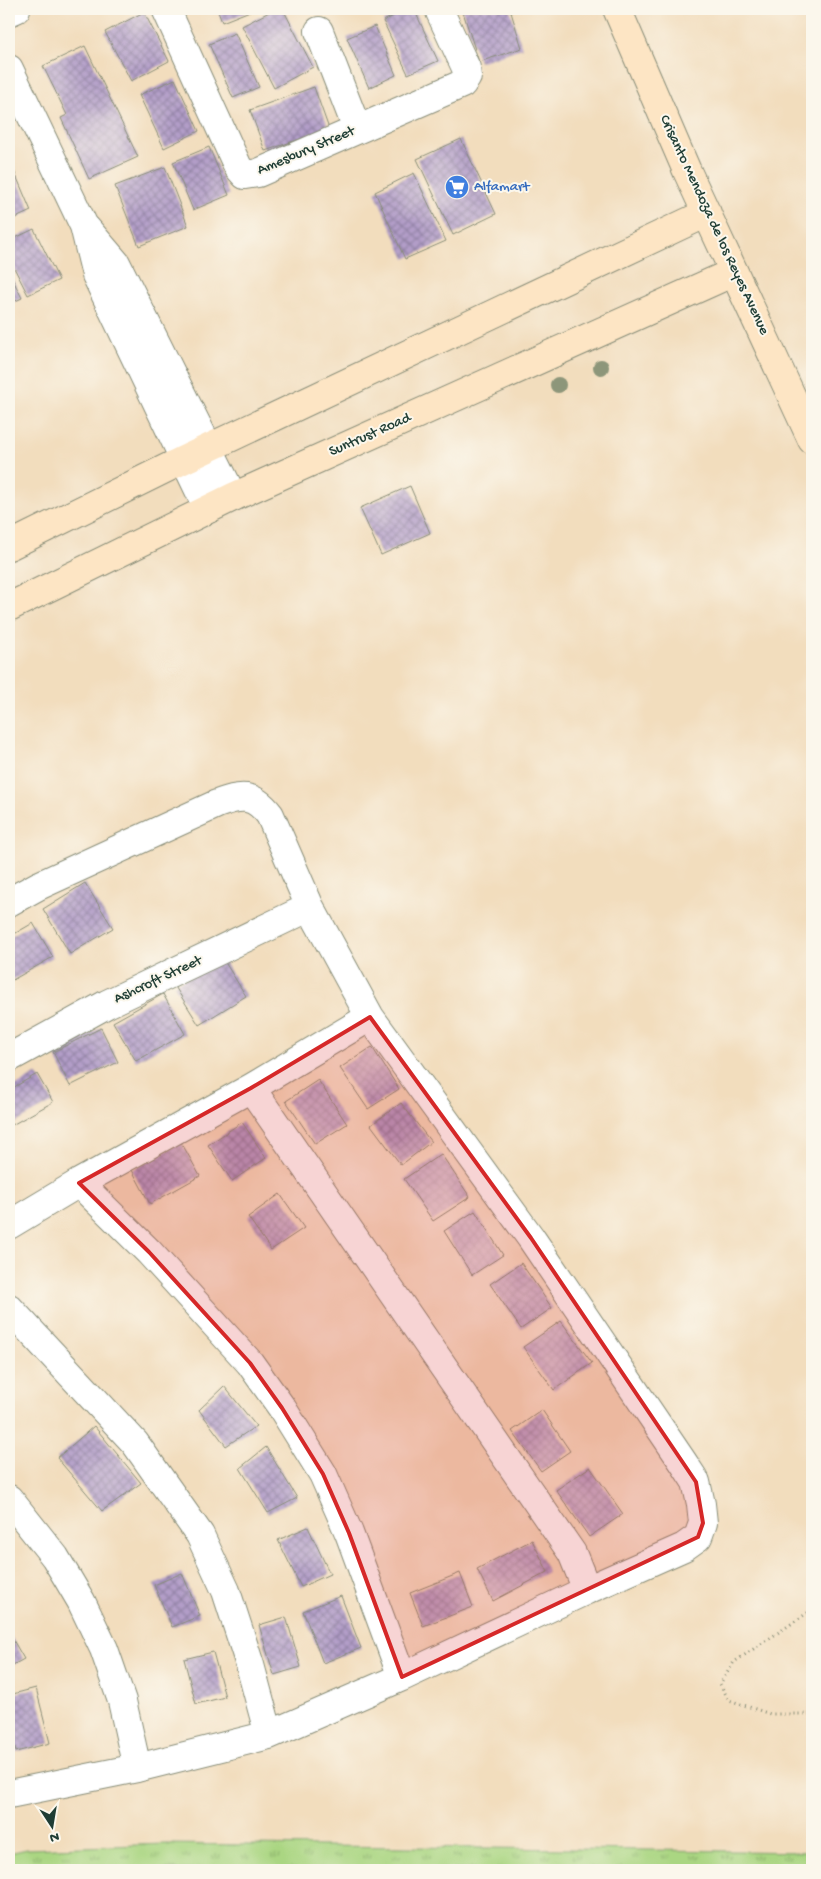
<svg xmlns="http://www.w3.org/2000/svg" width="821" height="1879" font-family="'Gochi Hand',sans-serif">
  <defs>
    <pattern id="grass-tufts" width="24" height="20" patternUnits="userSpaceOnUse" patternTransform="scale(1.25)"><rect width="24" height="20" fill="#aad682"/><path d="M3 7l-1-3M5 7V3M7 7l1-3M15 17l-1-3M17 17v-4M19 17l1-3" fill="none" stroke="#8aaf6b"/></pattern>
    <pattern id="building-cross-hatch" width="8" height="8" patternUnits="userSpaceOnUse" patternTransform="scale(1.25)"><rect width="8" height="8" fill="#b29dc8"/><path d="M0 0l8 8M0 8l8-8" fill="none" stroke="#9081a3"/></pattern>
  </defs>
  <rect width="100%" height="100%" fill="#fbf7ec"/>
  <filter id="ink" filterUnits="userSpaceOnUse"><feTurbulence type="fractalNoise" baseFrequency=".02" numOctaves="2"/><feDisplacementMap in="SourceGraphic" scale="10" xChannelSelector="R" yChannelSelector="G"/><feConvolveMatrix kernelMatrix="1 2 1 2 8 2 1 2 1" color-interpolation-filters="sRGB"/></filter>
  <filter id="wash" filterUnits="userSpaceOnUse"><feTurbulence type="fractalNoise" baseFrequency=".0096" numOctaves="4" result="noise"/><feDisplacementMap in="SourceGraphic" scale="20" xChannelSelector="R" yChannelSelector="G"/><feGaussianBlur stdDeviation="1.12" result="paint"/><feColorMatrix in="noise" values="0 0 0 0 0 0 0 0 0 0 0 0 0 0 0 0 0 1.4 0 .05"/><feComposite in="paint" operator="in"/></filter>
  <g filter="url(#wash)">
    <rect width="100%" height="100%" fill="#f2ddbd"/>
    <path fill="url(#grass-tufts)" stroke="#648a5b" d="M165 1844 812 1852V1870H9V1853L27 1849Z"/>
    <g id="blocks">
      <path fill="url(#building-cross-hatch)" d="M217 9H255L222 22Z
        M275 9H283L313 67 274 88 242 26Z
        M409 9H414L438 61 408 74 383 21Z
        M462 9H510L522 48 479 62Z
        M144 12 169 61 131 81 105 32Z
        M375 26 396 75 369 88 347 38Z
        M235 33 259 87 233 98 209 44Z
        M85 46 138 157 89 179 61 118 67 115 43 66Z
        M175 79 199 131 164 148 139 95Z
        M314 87 329 129 265 151 250 110Z
        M461 139 496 214 453 235 417 159Z
        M209 147 229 195 193 210 173 162Z
        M9 159 31 211 9 221Z
        M165 167 188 226 139 246 115 186Z
        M414 173 446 241 405 259 375 192Z
        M34 229 59 280 28 295 9 258V241Z
        M9 272 22 298 9 304Z
        M410 486 430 533 381 555 360 508Z
        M85 883 113 928 70 954 43 909Z
        M33 923 53 957 9 982V937Z
        M221 956 246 996 199 1025 174 985Z
        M163 994 185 1034 136 1061 113 1022Z
        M101 1028 118 1062 70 1086 53 1052Z
        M372 1047 399 1089 368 1109 340 1068Z
        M37 1074 53 1102 12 1125 9 1119V1090Z
        M318 1080 347 1124 315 1144 286 1101Z
        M401 1103 431 1142 401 1165 371 1125Z
        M242 1122 266 1158 232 1181 208 1145Z
        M181 1142 200 1176 150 1204 132 1170Z
        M441 1154 470 1197 433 1221 404 1179Z
        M280 1194 304 1228 271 1250 248 1217Z
        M475 1211 503 1255 472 1275 444 1231Z
        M521 1263 552 1308 521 1329 490 1284Z
        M561 1321 592 1363 554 1390 523 1347Z
        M224 1386 256 1426 226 1446 199 1410Z
        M542 1410 570 1451 541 1471 512 1431Z
        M94 1426 141 1483 102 1511 57 1458Z
        M266 1447 297 1498 268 1513 240 1468Z
        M590 1467 623 1514 589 1537 556 1490Z
        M308 1527 330 1574 301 1587 278 1540Z
        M532 1540 548 1572 493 1601 477 1569Z
        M182 1573 200 1616 172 1627 154 1585Z
        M460 1573 473 1607 423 1626 410 1593Z
        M341 1596 361 1648 323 1663 303 1611Z
        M286 1617 301 1667 274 1675 259 1625Z
        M9 1633 24 1659 9 1667Z
        M213 1652 225 1697 196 1704 184 1659Z
        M36 1688 50 1743 16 1752 9 1722V1695Z"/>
    </g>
  </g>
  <g filter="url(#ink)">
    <use href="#blocks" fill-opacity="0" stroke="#888d78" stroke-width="1"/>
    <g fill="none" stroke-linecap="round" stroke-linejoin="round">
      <g stroke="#888d78" stroke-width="30">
        <path id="street" d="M166 9 238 167 245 175 258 173 462 84 467 77 466 68 440 12
          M9 12 16 9
          M319 31 357 129
          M9 69 84 226 96 275 208 509
          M87 229 116 263 233 497
          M9 902 38 886 217 804C241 795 253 793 270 815L310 907 370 1017 531 1238 683 1462 696 1482 701 1504 703 1523 698 1537 684 1547 587 1590 402 1677 269 1735 137 1768 9 1794
          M9 1058 107 1004 310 907
          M251 1088 572 1553 587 1590
          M79 1183 149 1252 250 1363 282 1408 323 1474 349 1533 402 1677
          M9 1225 79 1183 251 1088 370 1017
          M9 1308 135 1443 200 1535 226 1591 250 1665 269 1735
          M9 1499 55 1557 81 1601 104 1649 122 1701 137 1768"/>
      </g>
      <g stroke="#888d78" stroke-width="30">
        <path id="secondary" d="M617 9 687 171 812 440
          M9 546 183 460 707 213
          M9 607 233 497 734 272"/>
      </g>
      <path stroke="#888d78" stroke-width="3" stroke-dasharray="1 4" stroke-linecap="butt" d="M812 1610 734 1662 720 1684 729 1700 770 1714H812"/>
      <use href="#street" stroke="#fff" stroke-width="28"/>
      <use href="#secondary" stroke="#fde5c4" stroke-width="28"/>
    </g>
    <g fill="#8d967a">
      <circle cx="601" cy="367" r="8"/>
      <circle cx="558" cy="385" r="8"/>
    </g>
  </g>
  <path fill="#d62828" fill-opacity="0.2" stroke="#d62828" stroke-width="4" stroke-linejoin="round" d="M370 1017 531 1238 696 1482 703 1523 698 1537 402 1677 349 1533 323 1474 282 1408 250 1363 149 1252 79 1183 251 1088Z"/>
  <defs>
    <g id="supermarket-disc" transform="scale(1.25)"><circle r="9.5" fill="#3f7fe0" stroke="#fbf7ec"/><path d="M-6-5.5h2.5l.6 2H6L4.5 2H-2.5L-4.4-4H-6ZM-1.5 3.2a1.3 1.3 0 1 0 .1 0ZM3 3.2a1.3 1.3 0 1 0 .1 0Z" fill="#fff"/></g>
  </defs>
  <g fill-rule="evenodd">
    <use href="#supermarket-disc" x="457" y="187"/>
  </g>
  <g text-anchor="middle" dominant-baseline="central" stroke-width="4" stroke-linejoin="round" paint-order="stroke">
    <g font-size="15" fill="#1f3d34" stroke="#fbf7ec">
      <text transform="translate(306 151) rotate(-23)">Amesbury Street</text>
      <text transform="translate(714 225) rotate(65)">Crisanto Mendoza de los Reyes Avenue</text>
      <text transform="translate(370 435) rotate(-24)">Suntrust Road</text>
      <text transform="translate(158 980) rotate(-25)">Ashcroft Street</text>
    </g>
    <g font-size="15" fill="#366cbe" stroke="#fbf7ec" text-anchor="start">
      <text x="474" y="187">Alfamart</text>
    </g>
  </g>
  <rect width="821" height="1879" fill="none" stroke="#fbf7ec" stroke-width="30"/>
  <g transform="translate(52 1826) rotate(168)" stroke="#fbf7ec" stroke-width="4" paint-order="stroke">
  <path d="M0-4L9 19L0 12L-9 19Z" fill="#1f3d34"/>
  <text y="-8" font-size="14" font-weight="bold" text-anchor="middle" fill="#1f3d34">N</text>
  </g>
</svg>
